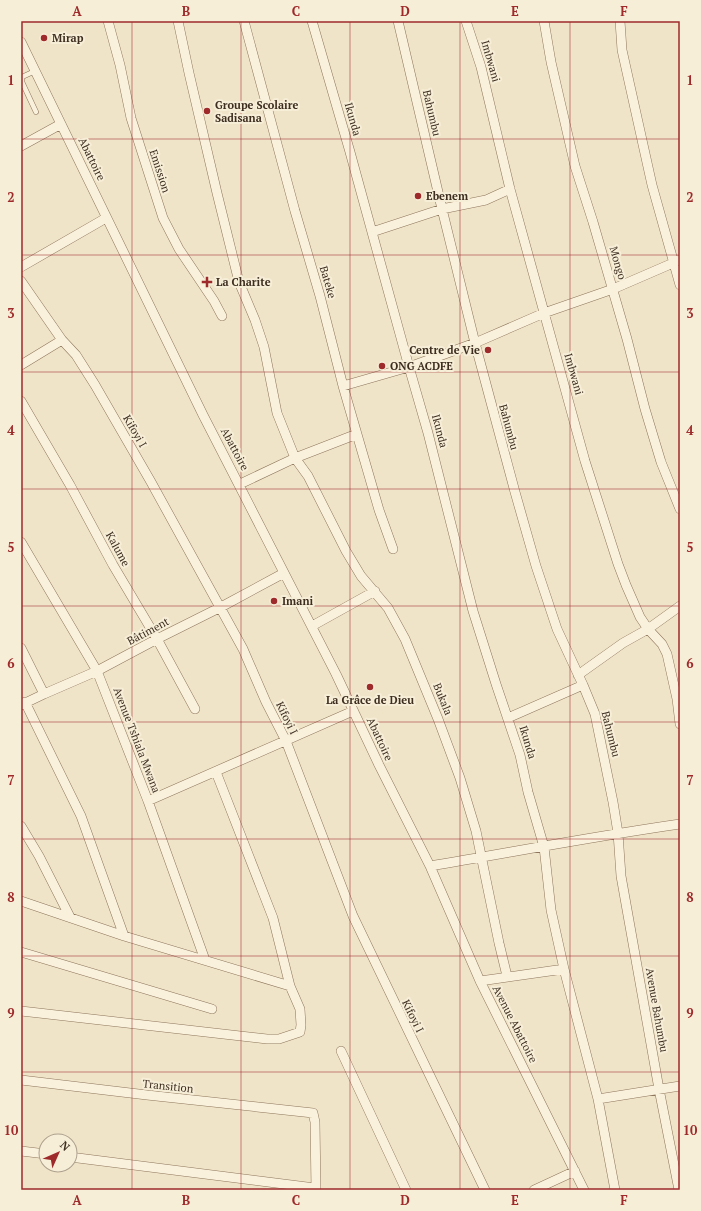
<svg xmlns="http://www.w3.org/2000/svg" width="701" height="1211" font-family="'PT Serif',serif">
  <rect width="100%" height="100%" fill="#f0e4c8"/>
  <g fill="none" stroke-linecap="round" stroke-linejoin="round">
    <g stroke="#8d765c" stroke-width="5.5">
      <path id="service" d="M35 71 22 77V82L36 112"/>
    </g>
    <g stroke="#8d765c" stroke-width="10">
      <path id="minor" d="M108 21 120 65 131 118 163 218 179 249 214 301 222 316
        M178 21 189 73 217 193 239 282 255 320 264 347 277 413 295 458 308 476 346 551 361 576 388 608 405 639 438 719 460 778 476 831 499 943 507 976
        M244 21 295 211 320 296 343 386 379 510 393 549
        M312 21 350 152 409 367 428 433 473 611 496 684 520 755 528 792 544 847 551 910 564 969 598 1099 615 1190
        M398 21 442 209 475 343 515 492 536 566 557 629 583 685 595 714 613 802 618 833 621 876 659 1089 679 1190
        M466 21 481 67 510 189 585 461 618 564 626 585 640 617 648 629 662 644 667 654 677 699 680 724
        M544 21 551 62 575 166 593 222 627 339 645 409 661 462 680 509
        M620 21 622 50 652 185 680 285
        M21 42 203 415 336 674 379 765 430 866 480 981 584 1190
        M21 146 61 124
        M372 232 442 209 486 200 510 189
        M21 267 106 218
        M21 281 62 340 76 355 95 385 151 482 243 649 266 702 286 741 353 916 485 1190
        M21 365 62 340
        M343 386 409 367 475 343 544 313 613 289 680 260
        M21 401 70 485 113 565 157 639 195 709
        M240 484 295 458 357 434
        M21 542 97 671 148 801 205 960
        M312 626 375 591
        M21 648 44 694
        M578 675 623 643 648 629 680 606
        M25 702 81 816 124 936
        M21 705 44 694 97 671 157 639 221 607 284 573
        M508 718 583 685
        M148 801 353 711
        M21 826 39 856 70 917
        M430 866C513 852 596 836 680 824
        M21 901 124 936 290 986
        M21 952 212 1009
        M480 981 564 969
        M21 1011 267 1039H279L300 1032 301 1025 300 1009 290 986 273 918 216 772
        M341 1051 406 1190
        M21 1080 147 1095 313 1113 315 1122 316 1190
        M598 1099 680 1086
        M21 1151 46 1154
        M70 1157 315 1188
        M534 1190 575 1171"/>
    </g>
    <use href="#service" stroke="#faf1dc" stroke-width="4.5"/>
    <use href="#minor" stroke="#faf1dc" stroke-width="9"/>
  </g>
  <path fill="none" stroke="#9e2a2b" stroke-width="1" stroke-opacity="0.55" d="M132 21V1190M241 21V1190M350 21V1190M460 21V1190M570 21V1190M21 139H680M21 255H680M21 372H680M21 489H680M21 606H680M21 722H680M21 839H680M21 956H680M21 1072H680"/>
  <g fill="#9e2a2b" stroke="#f7eed8" stroke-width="1.5">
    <circle cx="44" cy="38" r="4"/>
    <circle cx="207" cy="111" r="4"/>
    <circle cx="418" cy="196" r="4"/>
    <path d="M205 276h4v4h4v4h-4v4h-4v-4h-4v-4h4z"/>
    <circle cx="488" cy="350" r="4"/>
    <circle cx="382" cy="366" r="4"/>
    <circle cx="274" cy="601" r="4"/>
    <circle cx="370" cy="687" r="4"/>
  </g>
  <g text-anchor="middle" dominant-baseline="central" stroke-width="4" stroke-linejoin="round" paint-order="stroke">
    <g font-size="11" font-weight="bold" fill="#3d2e20" stroke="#f7eed8" text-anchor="start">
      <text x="52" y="38">Mirap</text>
      <text x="215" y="105">Groupe Scolaire<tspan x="215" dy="13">Sadisana</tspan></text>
      <text x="426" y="196">Ebenem</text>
      <text x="216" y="282">La Charite</text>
      <text x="480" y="350" text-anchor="end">Centre de Vie</text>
      <text x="390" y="366">ONG ACDFE</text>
      <text x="282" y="601">Imani</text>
      <text x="370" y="700" text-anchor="middle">La Grâce de Dieu</text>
    </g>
    <g font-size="11" fill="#3d2e20" stroke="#f7eed8">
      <text transform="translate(491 61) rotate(74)">Imbwani</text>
      <text transform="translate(432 113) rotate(77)">Bahumbu</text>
      <text transform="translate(353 119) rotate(74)">Ikunda</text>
      <text transform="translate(92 159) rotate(64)">Abattoire</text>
      <text transform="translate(160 171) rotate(72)">Emission</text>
      <text transform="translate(618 263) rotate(74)">Mongo</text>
      <text transform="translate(328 282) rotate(74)">Bateke</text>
      <text transform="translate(574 374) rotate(74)">Imbwani</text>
      <text transform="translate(509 427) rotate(75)">Bahumbu</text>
      <text transform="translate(135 431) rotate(60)">Kifoyi I</text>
      <text transform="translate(440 431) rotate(75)">Ikunda</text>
      <text transform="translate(235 449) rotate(62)">Abattoire</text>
      <text transform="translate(118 549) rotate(61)">Kalume</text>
      <text transform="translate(148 631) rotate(-28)">Bâtiment</text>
      <text transform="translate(443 699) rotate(68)">Bukala</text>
      <text transform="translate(287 718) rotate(64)">Kifoyi I</text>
      <text transform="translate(611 734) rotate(76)">Bahumbu</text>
      <text transform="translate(380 739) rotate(65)">Abattoire</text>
      <text transform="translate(137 740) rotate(69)">Avenue Tshiala Mwana</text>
      <text transform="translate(528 742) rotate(73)">Ikunda</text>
      <text transform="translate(657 1010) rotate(80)">Avenue Bahumbu</text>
      <text transform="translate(413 1016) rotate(64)">Kifoyi I</text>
      <text transform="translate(515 1024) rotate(63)">Avenue Abattoire</text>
      <text transform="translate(168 1086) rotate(6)">Transition</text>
    </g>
  </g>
  <rect width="701" height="1211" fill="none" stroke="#f7eed8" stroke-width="44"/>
  <g transform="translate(58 1153) rotate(45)"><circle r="19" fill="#f7eed8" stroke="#ada18e"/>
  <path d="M0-3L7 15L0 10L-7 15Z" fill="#9e2a2b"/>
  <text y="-6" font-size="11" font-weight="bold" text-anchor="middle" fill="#3d2e20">N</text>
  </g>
  <rect x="22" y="22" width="657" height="1167" fill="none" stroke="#9e2a2b" stroke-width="1.5"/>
  <g font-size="13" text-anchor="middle" font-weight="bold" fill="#9e2a2b">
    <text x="77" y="16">A</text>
    <text x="186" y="16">B</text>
    <text x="296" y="16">C</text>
    <text x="405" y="16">D</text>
    <text x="515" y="16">E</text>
    <text x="624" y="16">F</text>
    <text x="11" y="85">1</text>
    <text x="690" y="85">1</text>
    <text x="11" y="202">2</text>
    <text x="690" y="202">2</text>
    <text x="11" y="318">3</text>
    <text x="690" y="318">3</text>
    <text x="11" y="435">4</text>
    <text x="690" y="435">4</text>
    <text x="11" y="552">5</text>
    <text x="690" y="552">5</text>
    <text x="11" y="668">6</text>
    <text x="690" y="668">6</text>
    <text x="11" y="785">7</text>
    <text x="690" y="785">7</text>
    <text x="11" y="902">8</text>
    <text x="690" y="902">8</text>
    <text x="11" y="1018">9</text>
    <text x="690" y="1018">9</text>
    <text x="11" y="1135">10</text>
    <text x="690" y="1135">10</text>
    <text x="77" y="1205">A</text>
    <text x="186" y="1205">B</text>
    <text x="296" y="1205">C</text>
    <text x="405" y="1205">D</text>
    <text x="515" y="1205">E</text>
    <text x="624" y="1205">F</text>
  </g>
</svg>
